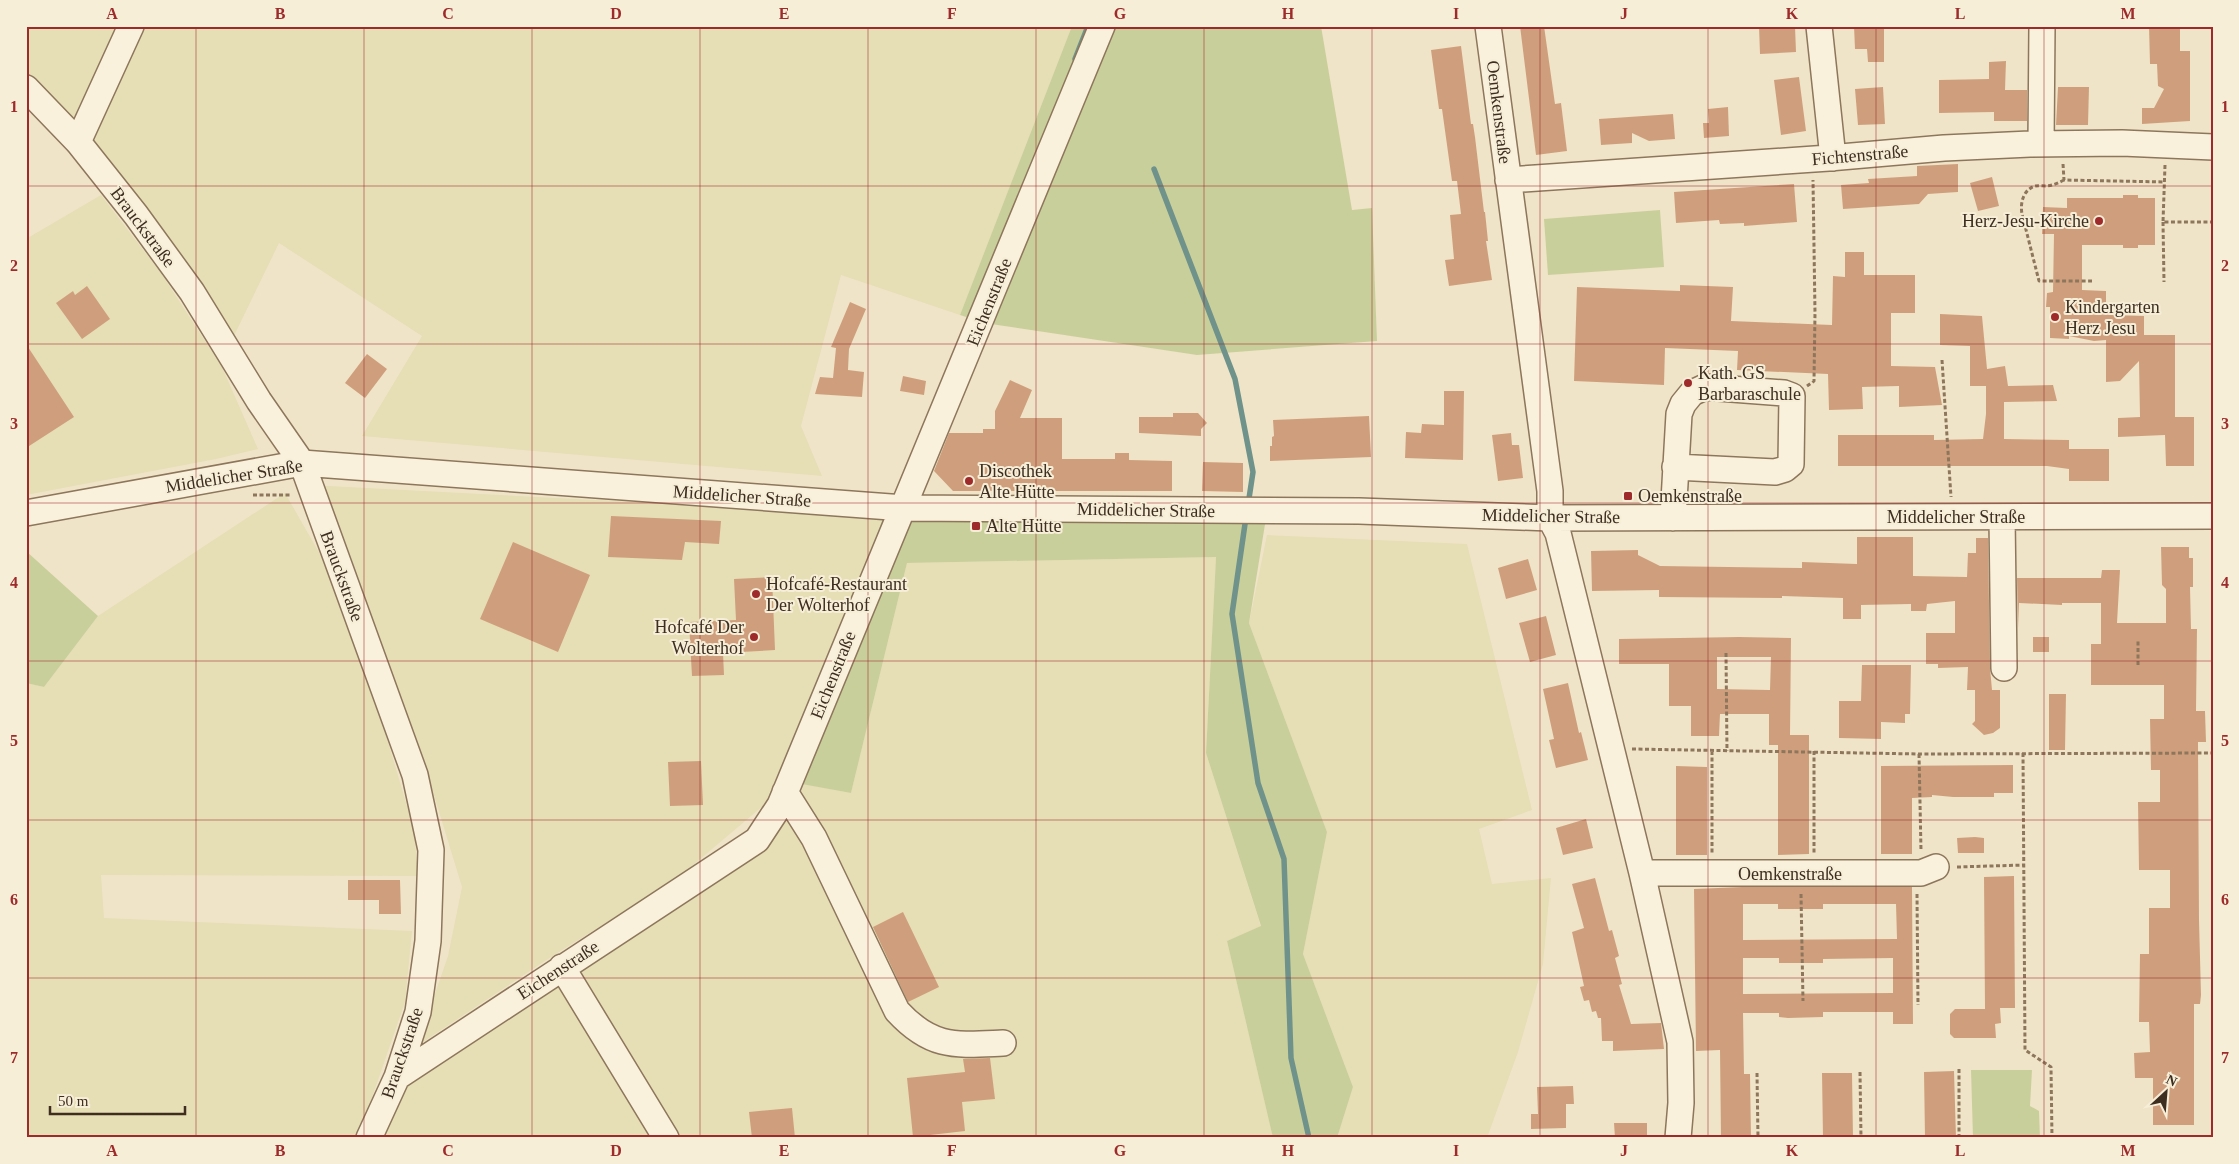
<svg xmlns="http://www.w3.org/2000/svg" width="2239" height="1164" font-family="Georgia,serif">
  <rect width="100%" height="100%" fill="#f0e4c8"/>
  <path fill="#e6deb5" d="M26 26H1072L960 315 841 275 801 426 822 476 362 436 422 336 279 243 230 344 26 77Z
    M101 195 161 273 222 367 258 449 216 459 26 495V239Z
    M309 485 884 515 791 782 679 877 551 957 417 1046 448 956 462 887 426 769 367 604 346 599 414 830 418 876 101 875 104 918 412 931 405 1002 358 1138H26V683L44 687 98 616 285 493 344 596Z
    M1267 535 1467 544 1532 810 1479 829 1492 884 1551 878 1543 964 1518 1052 1487 1138H1337L1353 1087 1303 954 1327 832 1249 623Z
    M1216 557 1206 753 1261 927 1227 941 1273 1138H676L574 969 762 844 799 783 851 793 907 563Z
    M563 977 662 1138H379L404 1077Z"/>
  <path fill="#c9cf9b" d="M1072 26H1321L1352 210 1372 208 1377 341 1197 355 984 323 960 315Z
    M1660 210 1664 267 1548 275 1544 219Z
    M1267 512 1249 623 1327 832 1303 954 1353 1087 1337 1138H1273L1227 941 1261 926 1206 753 1216 557 907 563 851 793 791 782 884 515Z
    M26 551 98 616 44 687 26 683Z
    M1971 1070H2032L2030 1106 2039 1111 2040 1138H1973Z"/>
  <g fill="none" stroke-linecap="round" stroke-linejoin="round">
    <path stroke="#6f938a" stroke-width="5.5" d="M1075 59 1088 26
      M1154 169 1235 379 1253 472 1248 505
      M1246 517 1232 614 1258 783 1284 859 1291 1058 1309 1138"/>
  </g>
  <path fill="#cf9f7d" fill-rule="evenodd" d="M1520 26H1544L1555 104 1561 103 1567 151 1536 155Z
    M1759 26H1795L1796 52 1760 54Z
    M1854 26H1884V62H1868L1867 49H1855Z
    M2149 26H2180V51H2190V121L2142 124V108H2154L2164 89 2158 86 2157 64H2150Z
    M1461 46 1471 124H1473L1475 137 1484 212H1485L1488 241H1486L1492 280 1449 286 1445 260 1454 259 1450 215 1461 214 1457 181H1452L1442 109H1439L1431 50Z
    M2006 61 2005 90H2027V121H1994V112L1939 113V80L1989 79V62Z
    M1799 77 1806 131 1781 135 1774 80Z
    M1883 87 1885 124 1858 125 1855 89Z
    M2058 87H2089L2088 125H2056Z
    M1728 107 1729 136 1704 138 1703 123H1709L1708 109Z
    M1673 114 1675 139 1649 141 1632 133V143L1601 145 1599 119Z
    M1958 164V192L1928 194 1919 204 1843 209 1841 185 1869 183 1868 179 1917 176V166Z
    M1992 177 1999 206 1978 211 1970 183Z
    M1794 184 1797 222 1744 226V223L1720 224 1719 220 1676 223 1674 192Z
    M2123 195H2138V198H2155V245H2138V248H2123V245H2082V290L2106 291V308H2111V315L2144 316V335H2175V417H2194V466H2166L2165 435 2118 437V418L2140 417 2139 361 2120 381 2106 382V340L2094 341 2069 336V339L2050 338V307H2046L2047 293 2053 292 2054 234H2042L2043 207 2067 208V198H2123Z
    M1845 252H1864V275H1915V313H1891V366L1935 367 1942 405 1899 407V386L1862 387 1863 409 1829 410 1828 374 1737 370 1738 351 1665 348 1664 385 1574 381 1577 287 1680 291V285L1733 287 1731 321 1832 325 1833 276 1845 277Z
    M87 286 110 319 82 339 56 303 73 291 75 295Z
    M850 302 866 309 849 349 848 370 864 372 862 397 815 394 820 377 833 378 836 348 831 347Z
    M1940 314 1982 316 1987 369 2005 366 2008 386 2053 385 2057 401 2004 402V439L2069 440V449H2109V481H2069V469L2047 466H1838V435H1934V440L1983 439 1986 414V386H1970V346L1940 345Z
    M26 344 74 417 26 448Z
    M367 354 387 369 365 398 345 383Z
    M903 376 926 381 924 395 900 391Z
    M1010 380 1032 390 1020 418H1062V459H1115V453H1129V460L1172 461V491H953L934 471 949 433H983V429H995V411Z
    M1444 391H1464L1463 460 1405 458 1406 432 1421 433 1422 424 1444 425Z
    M1173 413H1198L1207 423 1201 429V436L1139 433V417H1173Z
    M1369 416 1371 457 1270 461V446H1272V437L1274 436 1273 420Z
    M1511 433 1512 445H1519L1523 478 1498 481 1492 435Z
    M1203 462 1243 463V492L1202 491Z
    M611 516 721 521 719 544 685 542 682 560 608 557Z
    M1857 537H1913V576L1967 577 1968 553H1976V538H1988L1990 668 1992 690H2000V728L1993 733 1984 735 1972 724 1975 721V690H1967L1968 667 1938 668V664H1926V633H1955V601L1927 604 1926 611H1911V604L1861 605V619H1843V598L1782 596V598L1659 597V590L1592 591 1591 551 1638 550V555L1660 566 1802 568V562L1857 564Z
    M513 542 590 575 558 652 480 619Z
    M2161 547H2189V558H2193V587H2190L2191 629H2197L2196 711H2205L2206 742H2198L2199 920 2201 995 2200 1004H2194V1125H2153V1078H2135L2134 1053 2150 1052 2149 1022H2139L2140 954H2149V908H2170V870H2139L2138 802H2160V770H2151L2150 719H2164V685H2091V644H2101V603H2062V605L2019 603 2018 628 2017 578H2101L2102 570H2120L2117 623H2166V589L2162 585Z
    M1528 559 1537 590 1506 599 1498 568Z
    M772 577 775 650 723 653 724 675 692 676 689 622 736 620 734 579Z
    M1546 616 1556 655 1530 662 1519 623Z
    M1739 637 1791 638 1790 735H1809V854L1778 855V745H1769V714H1720L1719 736H1691V706H1669V664H1619V639ZM1717 657H1771L1770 690 1717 689Z
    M2033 637H2049V652H2033Z
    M1862 665H1911L1910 714H1905V723L1881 722V739L1839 738V701H1861Z
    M1568 683 1579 733 1581 732 1588 760 1556 768 1549 740 1554 739 1543 689Z
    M2049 694H2066L2065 750H2049Z
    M701 761 703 805 670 806 668 762Z
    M2013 765V793H1994V797H1953L1932 795V797L1912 798V854H1881V766Z
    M1676 766 1707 767V855H1676Z
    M1586 819 1593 848 1563 855 1556 828Z
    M1975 837 1984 838V853H1958L1957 838Z
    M2014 876 2015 1008H2000L2001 1023 1995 1024 1996 1038H1954L1950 1034V1014L1955 1009H1985L1984 877Z
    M1595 878 1609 931 1612 930 1619 956 1615 958 1622 984 1619 985 1631 1024 1661 1023 1664 1049 1613 1051V1041H1602L1601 1018H1598L1596 1011 1592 1012 1589 1000 1584 1001 1580 987 1584 986 1572 932 1584 928 1572 884Z
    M348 880H400L401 914H379V900H348Z
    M1742 887H1912L1913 1024H1893V1012H1823V1017L1788 1018 1779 1017V1013H1743L1744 1074H1750L1751 1138H1721L1720 1050 1696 1051 1694 889ZM1743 904H1778V909H1823V904H1896L1897 939 1743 940ZM1743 958H1779V963H1823V959L1893 958V993L1743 994Z
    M903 912 939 987 908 1002 873 927Z
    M990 1058 995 1099 962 1102 965 1131 913 1137 907 1078 965 1072 963 1059Z
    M1954 1071 1956 1138H1925L1924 1072Z
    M1822 1073H1852L1853 1138H1823Z
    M1573 1086 1574 1104H1566V1128L1531 1129V1114H1538L1537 1087Z
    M792 1108 795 1138H752L749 1112Z
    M1614 1123H1647V1138H1615Z"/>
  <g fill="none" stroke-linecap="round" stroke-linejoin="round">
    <g stroke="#8d765c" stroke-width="28">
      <path id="minor" d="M1488 26 1550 491V518L1558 533 1642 873 1680 1042 1681 1103 1678 1138
        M1819 26 1833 158
        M26 88 78 142 136 215 192 292 259 401 302 463 415 775 431 850 428 941 418 1012 397 1077 369 1138
        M78 142 131 26
        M2041 144 2042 26
        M1508 180 1829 158 1944 148 2030 144 2122 143 2213 147
        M26 513 302 463 904 508 1359 511 1550 518 2213 516
        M2002 517 2004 668
        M1673 518 1679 414 1683 404 1692 393 1705 387 1784 393 1792 396 1791 464 1785 469 1775 472 1675 467
        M785 792 814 838 897 1011C932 1049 956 1045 1003 1043
        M1642 873H1921L1936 867
        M562 967 666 1138
        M397 1077 757 840 780 805 1102 26"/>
    </g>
    <path stroke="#8d765c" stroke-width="3" stroke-dasharray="4 2.5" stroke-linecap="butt" d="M2063 164 2064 180 2165 182
      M2165 165 2163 222H2213
      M2064 180C2060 182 2056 184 2052 185 2047 187 2040 185 2035 186 2023 190 2020 203 2022 214L2039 281H2092
      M2163 222 2164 282
      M1942 360 1951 497
      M1807 386 1814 381 1815 313 1813 180
      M253 495H292
      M1726 653 1727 751
      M2138 665V640
      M1632 749 1919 754 2213 753
      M1712 751V853
      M1814 751V853
      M2023 753 2025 1050 2051 1067 2052 1138
      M1919 754 1921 851
      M1957 867 2024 865
      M1801 894 1803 1001
      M1917 894 1918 1005
      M1959 1069V1138
      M1860 1072 1861 1138
      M1757 1073 1758 1138"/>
    <use href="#minor" stroke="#faf1dc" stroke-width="25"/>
  </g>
  <path fill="none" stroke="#9e2a2b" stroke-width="1" stroke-opacity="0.55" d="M196 26V1138M364 26V1138M532 26V1138M700 26V1138M868 26V1138M1036 26V1138M1204 26V1138M1372 26V1138M1540 26V1138M1708 26V1138M1876 26V1138M2044 26V1138M26 186H2213M26 344H2213M26 503H2213M26 661H2213M26 820H2213M26 978H2213"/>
  <g fill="#9e2a2b" stroke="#f7eed8" stroke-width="2">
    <circle cx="2099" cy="221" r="5"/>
    <circle cx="2055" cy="317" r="5"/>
    <circle cx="1688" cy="383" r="5"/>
    <circle cx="969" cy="481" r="5"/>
    <rect x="1623" y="491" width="10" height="10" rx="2.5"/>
    <rect x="971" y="521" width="10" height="10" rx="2.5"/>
    <circle cx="756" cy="594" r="5"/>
    <circle cx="754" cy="637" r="5"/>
  </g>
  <g text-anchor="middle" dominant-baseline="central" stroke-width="4" stroke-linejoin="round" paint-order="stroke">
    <g font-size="18" fill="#3d2e20" stroke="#f7eed8">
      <text transform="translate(1499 112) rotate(83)">Oemkenstraße</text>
      <text transform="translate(1860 155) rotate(-5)">Fichtenstraße</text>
      <text transform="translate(143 227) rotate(53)">Brauckstraße</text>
      <text transform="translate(989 302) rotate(-68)">Eichenstraße</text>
      <text transform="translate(234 476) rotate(-9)">Middelicher Straße</text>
      <text transform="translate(742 496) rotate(4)">Middelicher Straße</text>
      <text transform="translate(1146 510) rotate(1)">Middelicher Straße</text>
      <text transform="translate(1551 516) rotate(1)">Middelicher Straße</text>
      <text x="1956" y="517">Middelicher Straße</text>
      <text transform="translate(342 576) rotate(70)">Brauckstraße</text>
      <text transform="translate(833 675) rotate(-68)">Eichenstraße</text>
      <text x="1790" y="874">Oemkenstraße</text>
      <text transform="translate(558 970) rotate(-33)">Eichenstraße</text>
      <text transform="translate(402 1053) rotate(-71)">Brauckstraße</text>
    </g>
    <g font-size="18" fill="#3d2e20" stroke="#f7eed8" text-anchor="start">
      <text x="2089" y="221" text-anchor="end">Herz-Jesu-Kirche</text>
      <text x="2065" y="307">Kindergarten<tspan x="2065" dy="21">Herz Jesu</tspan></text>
      <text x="1698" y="373">Kath. GS<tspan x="1698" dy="21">Barbaraschule</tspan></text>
      <text x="979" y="471">Discothek<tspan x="979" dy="21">Alte Hütte</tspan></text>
      <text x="1638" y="496">Oemkenstraße</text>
      <text x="986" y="526">Alte Hütte</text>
      <text x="766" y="584">Hofcafé-Restaurant<tspan x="766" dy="21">Der Wolterhof</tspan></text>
      <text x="744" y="627" text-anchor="end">Hofcafé Der<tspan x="744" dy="21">Wolterhof</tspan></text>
    </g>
  </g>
  <rect width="2239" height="1164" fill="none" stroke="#f7eed8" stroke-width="55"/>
  <g transform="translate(2166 1092) rotate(26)" stroke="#f7eed8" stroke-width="4" paint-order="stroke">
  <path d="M0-4L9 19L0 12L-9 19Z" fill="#3d2e20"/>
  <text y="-8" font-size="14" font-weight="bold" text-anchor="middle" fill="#3d2e20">N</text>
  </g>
  <path d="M50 1106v8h135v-8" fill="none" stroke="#3d2e20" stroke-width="2.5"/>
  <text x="58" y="1106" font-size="15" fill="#3d2e20" stroke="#f7eed8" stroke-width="4" paint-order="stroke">50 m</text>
  <rect x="28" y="28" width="2184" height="1108" fill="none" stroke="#9e2a2b" stroke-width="2"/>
  <g font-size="16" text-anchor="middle" font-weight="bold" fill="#9e2a2b">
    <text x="112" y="19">A</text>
    <text x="280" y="19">B</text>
    <text x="448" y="19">C</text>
    <text x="616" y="19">D</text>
    <text x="784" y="19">E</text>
    <text x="952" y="19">F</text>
    <text x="1120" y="19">G</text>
    <text x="1288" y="19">H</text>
    <text x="1456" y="19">I</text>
    <text x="1624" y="19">J</text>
    <text x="1792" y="19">K</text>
    <text x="1960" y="19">L</text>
    <text x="2128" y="19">M</text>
    <text x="14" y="112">1</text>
    <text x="2225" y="112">1</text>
    <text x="14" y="271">2</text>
    <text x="2225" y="271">2</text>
    <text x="14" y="429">3</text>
    <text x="2225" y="429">3</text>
    <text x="14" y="588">4</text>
    <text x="2225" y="588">4</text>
    <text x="14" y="746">5</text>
    <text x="2225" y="746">5</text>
    <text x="14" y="905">6</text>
    <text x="2225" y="905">6</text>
    <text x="14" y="1063">7</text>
    <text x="2225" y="1063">7</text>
    <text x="112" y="1156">A</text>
    <text x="280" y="1156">B</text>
    <text x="448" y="1156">C</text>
    <text x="616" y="1156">D</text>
    <text x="784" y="1156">E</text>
    <text x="952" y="1156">F</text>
    <text x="1120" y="1156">G</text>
    <text x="1288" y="1156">H</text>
    <text x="1456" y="1156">I</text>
    <text x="1624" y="1156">J</text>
    <text x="1792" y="1156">K</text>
    <text x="1960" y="1156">L</text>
    <text x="2128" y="1156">M</text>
  </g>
</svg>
